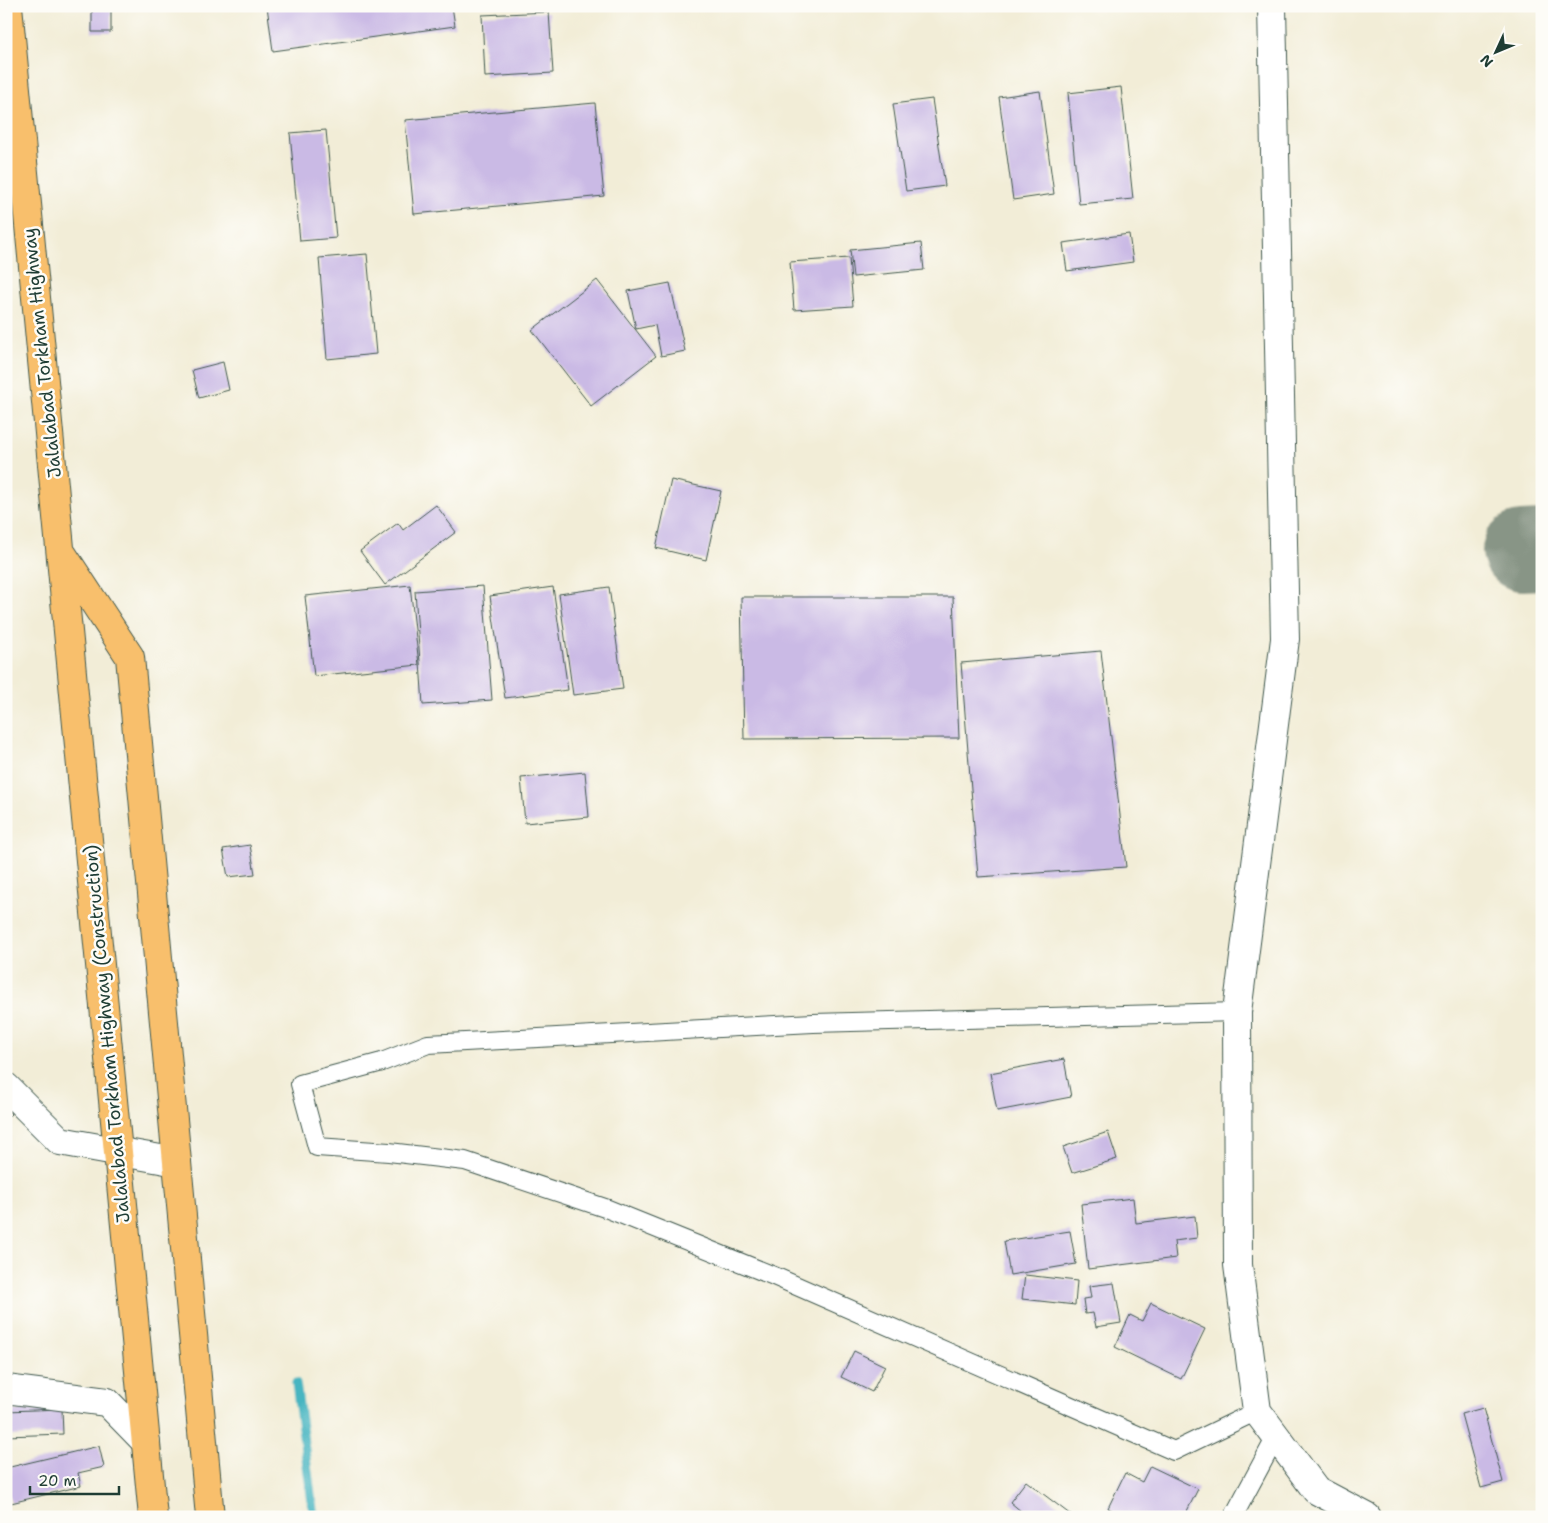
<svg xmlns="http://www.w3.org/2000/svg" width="1548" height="1523" font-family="'Shantell Sans',sans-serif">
  <rect width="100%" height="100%" fill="#fdfcf7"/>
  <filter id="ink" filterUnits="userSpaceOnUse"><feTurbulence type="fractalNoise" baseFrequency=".02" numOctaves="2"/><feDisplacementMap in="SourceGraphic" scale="10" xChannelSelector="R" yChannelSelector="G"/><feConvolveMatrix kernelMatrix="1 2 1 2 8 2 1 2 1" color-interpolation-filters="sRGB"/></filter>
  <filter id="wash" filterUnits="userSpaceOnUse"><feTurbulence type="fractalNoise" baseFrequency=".0096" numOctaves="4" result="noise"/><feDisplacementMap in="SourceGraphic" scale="20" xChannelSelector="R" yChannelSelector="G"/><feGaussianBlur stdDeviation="1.12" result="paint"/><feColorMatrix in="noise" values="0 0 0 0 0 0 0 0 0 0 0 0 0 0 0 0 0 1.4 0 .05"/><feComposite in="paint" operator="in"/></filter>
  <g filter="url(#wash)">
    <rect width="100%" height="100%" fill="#f2edd7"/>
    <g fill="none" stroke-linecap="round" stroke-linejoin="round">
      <path stroke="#47b5c1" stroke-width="9" d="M296 1383 314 1517"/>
      <path stroke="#889586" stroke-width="80" d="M1522 551 1542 550"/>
    </g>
    <g id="blocks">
      <path fill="#cabae5" d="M92 6H111V32H92Z
        M267 6H452L455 26 273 51Z
        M549 12 553 73 485 77 482 15Z
        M1121 87 1133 199 1079 204 1068 93Z
        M1040 91 1054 194 1013 200 999 97Z
        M932 99 945 186 906 191 893 104Z
        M595 103 604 196 414 214 405 120Z
        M326 130 336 238 300 241 290 133Z
        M1129 234 1133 262 1067 271 1063 243Z
        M921 243 924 270 853 277 850 250Z
        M367 254 376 354 327 359 319 258Z
        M849 258 853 306 794 310 790 262Z
        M597 280 656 356 591 406 532 330Z
        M670 283 685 351 661 356 655 325 636 329 628 291Z
        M223 362 229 390 199 398 192 370Z
        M671 480 721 491 706 560 656 548Z
        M436 505 456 532 385 585 360 551 398 523 403 530Z
        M410 585 419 665 314 676 305 596Z
        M483 586 492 700 423 705 415 591Z
        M553 587 568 690 505 698 490 596Z
        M609 587 623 689 573 695 559 594Z
        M741 597H953L959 738 744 739Z
        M1101 651 1126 867 978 877 961 663Z
        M585 772 589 817 525 823 521 778Z
        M250 845 255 874 228 877 223 849Z
        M1064 1059 1071 1097 997 1111 990 1073Z
        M6 1108 11 1114 6 1119Z
        M1108 1132 1117 1159 1072 1173 1063 1147Z
        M1133 1198 1136 1223 1195 1216 1197 1238 1174 1241 1176 1258 1088 1269 1081 1204Z
        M1070 1231 1076 1264 1010 1275 1004 1241Z
        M1025 1275 1077 1281 1075 1305 1022 1299Z
        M1114 1283 1121 1323 1096 1327 1093 1313 1085 1314 1083 1299 1091 1298 1089 1286Z
        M1151 1303 1205 1329 1181 1379 1115 1347 1130 1315 1142 1321Z
        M854 1351 885 1366 872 1392 841 1377Z
        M1483 1408 1503 1482 1481 1488 1461 1414Z
        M62 1409 63 1434 6 1436V1411Z
        M99 1446 104 1467 78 1473 81 1486 11 1503 6 1484V1468Z
        M1150 1466 1198 1489 1184 1517H1124L1108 1508 1125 1473 1142 1482Z
        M1026 1481 1071 1515 1069 1517H1028L1010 1502Z"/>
    </g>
  </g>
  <g filter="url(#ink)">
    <use href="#blocks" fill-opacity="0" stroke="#3f574c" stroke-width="1"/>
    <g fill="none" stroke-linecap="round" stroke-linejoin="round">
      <g stroke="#3f574c" stroke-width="20">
        <path id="service" d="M1237 1012 813 1023 428 1044 382 1062 300 1084 317 1147 389 1152 465 1161 608 1209 774 1276 1174 1451 1257 1411
          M1233 1517 1276 1437"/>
      </g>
      <g stroke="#3f574c" stroke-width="30">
        <path id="minor" d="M1272 6 1285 639 1237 1012 1238 1265 1257 1411 1316 1490 1367 1517
          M6 1087 60 1141 177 1162
          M6 1389 107 1402 146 1442"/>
      </g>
      <g stroke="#3f574c" stroke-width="30">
        <path id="trunk" d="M8 6 153 1517
          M63 555 130 657 210 1517"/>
      </g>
      <use href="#service" stroke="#fff" stroke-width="18"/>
      <use href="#minor" stroke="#fff" stroke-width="28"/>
      <use href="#trunk" stroke="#f8bf6c" stroke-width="28"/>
    </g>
  </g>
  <g text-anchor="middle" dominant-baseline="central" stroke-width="5" stroke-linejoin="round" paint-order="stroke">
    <g font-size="18" fill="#1f3d34" stroke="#fdfcf7">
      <text transform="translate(42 353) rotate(-96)">Jalalabad Torkham Highway</text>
      <text transform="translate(107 1034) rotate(-95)">Jalalabad Torkham Highway (Construction)</text>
    </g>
  </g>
  <rect width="1548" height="1523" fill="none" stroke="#fdfcf7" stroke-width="25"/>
  <g transform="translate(1496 52) rotate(226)" stroke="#fdfcf7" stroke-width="4" paint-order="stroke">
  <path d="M0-4L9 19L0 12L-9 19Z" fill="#1f3d34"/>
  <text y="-8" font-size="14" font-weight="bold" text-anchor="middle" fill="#1f3d34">N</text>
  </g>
  <path d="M30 1486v8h89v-8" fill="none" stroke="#1f3d34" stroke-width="2.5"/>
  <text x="38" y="1486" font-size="15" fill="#1f3d34" stroke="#fdfcf7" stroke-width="4" paint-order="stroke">20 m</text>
</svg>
